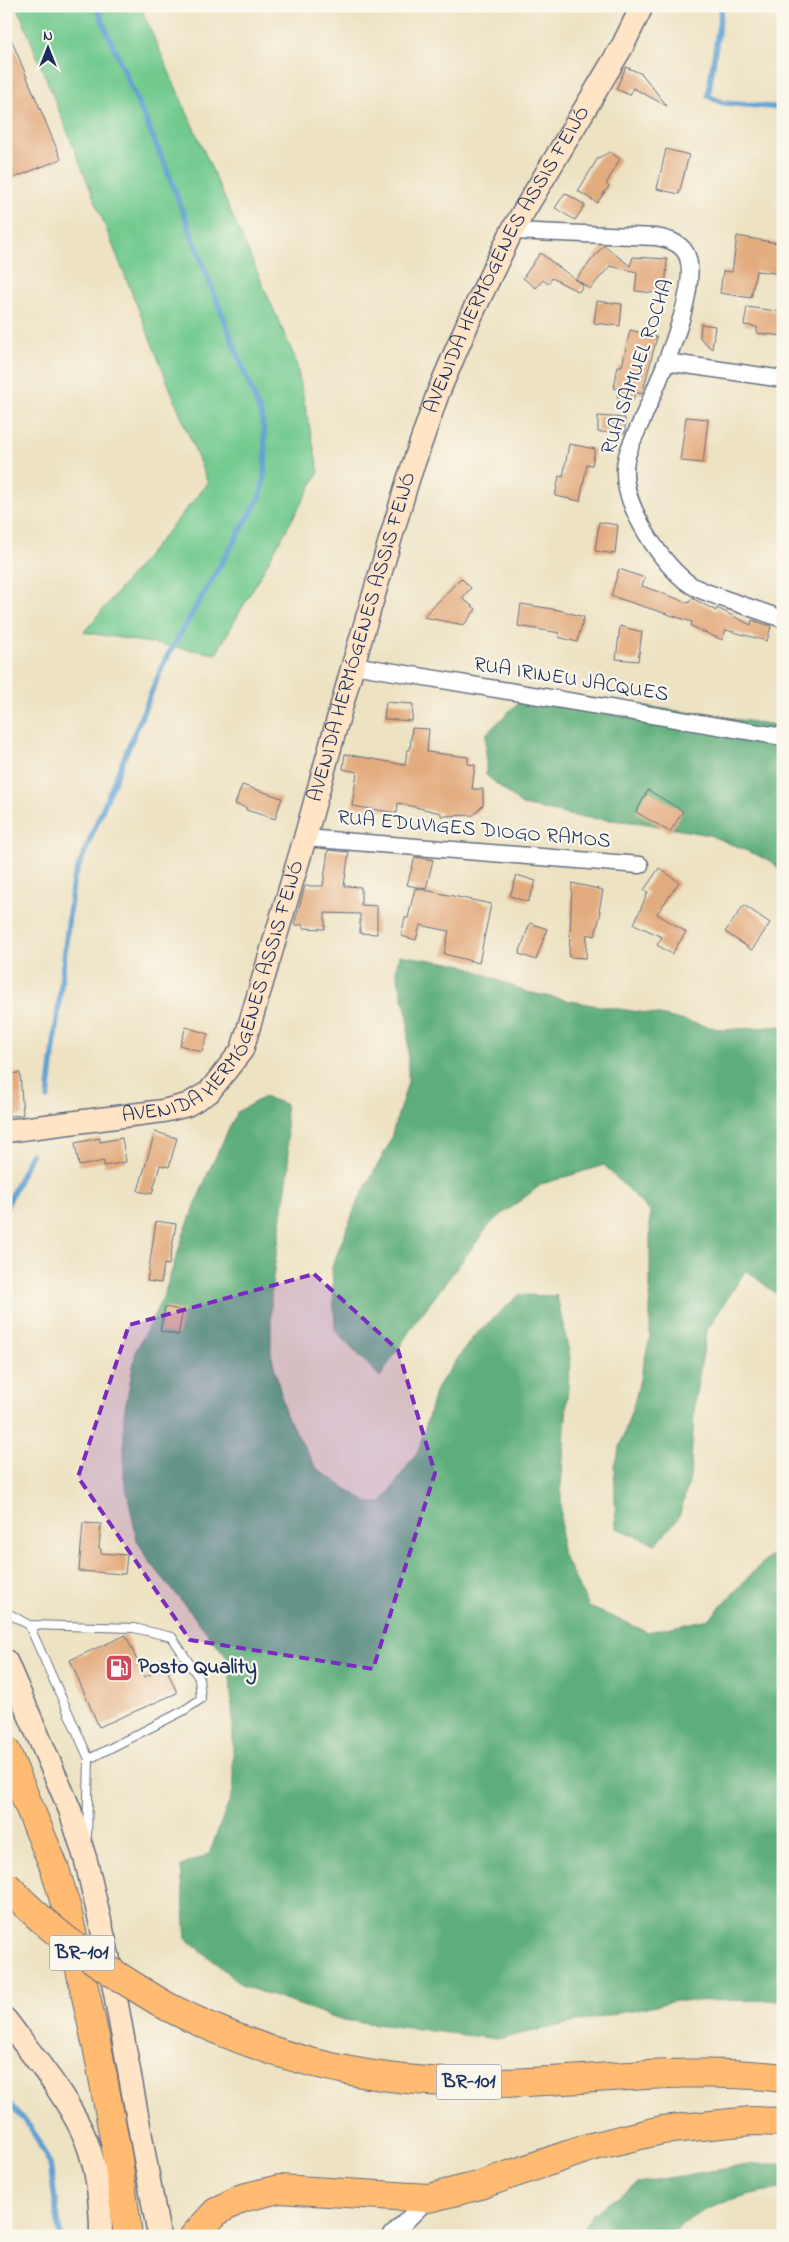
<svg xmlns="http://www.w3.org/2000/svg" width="789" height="2242" font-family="'Indie Flower',sans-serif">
  <rect width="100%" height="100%" fill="#fbf7ec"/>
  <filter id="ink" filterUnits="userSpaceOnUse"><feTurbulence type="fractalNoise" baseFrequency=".02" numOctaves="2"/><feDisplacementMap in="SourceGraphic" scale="10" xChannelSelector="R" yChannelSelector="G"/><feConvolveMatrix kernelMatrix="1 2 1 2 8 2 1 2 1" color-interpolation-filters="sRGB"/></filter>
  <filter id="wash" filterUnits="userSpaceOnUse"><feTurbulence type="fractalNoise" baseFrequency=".0096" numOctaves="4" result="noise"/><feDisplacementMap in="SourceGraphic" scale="20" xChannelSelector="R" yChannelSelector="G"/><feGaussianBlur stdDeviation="1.12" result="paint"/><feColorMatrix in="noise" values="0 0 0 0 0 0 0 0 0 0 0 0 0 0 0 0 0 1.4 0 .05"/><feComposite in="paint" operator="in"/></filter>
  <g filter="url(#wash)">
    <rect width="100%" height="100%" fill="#ede2c2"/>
    <path fill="#72ca8f" stroke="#467c76" d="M17 6H140L295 358 319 472 216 654 84 632 208 483Z"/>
    <path fill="#5dae7a" stroke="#3c6e6c" d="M526 695 586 698 783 726V874L771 861 709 835 642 823 579 817 522 805 486 775V734Z
      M399 955 463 965 526 992 592 1005 660 1015 723 1030 783 1026V1295L775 1293 746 1270 707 1330 695 1399 690 1478 679 1517 656 1544 616 1528 614 1465 635 1400 650 1337V1212L604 1165 542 1184 491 1223 414 1324 380 1377 335 1330 332 1267 357 1203 389 1144 408 1082V1018L396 970Z
      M264 1097 285 1104 289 1167 271 1292V1353L286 1415 317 1469 368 1503H382L419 1449 436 1389 473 1337 519 1295 557 1296 570 1358 561 1488V1551L589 1607 648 1632 709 1619 756 1569 783 1545V2000L675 2001 497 2039 343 2020 243 1986 186 1938 181 1866 209 1854 233 1792V1723L229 1660 146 1557 137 1540 124 1477V1414L136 1351 164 1295 184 1233 208 1173 237 1112Z
      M754 2164H783V2189C745 2192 695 2209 668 2236H581L591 2215 637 2183Z"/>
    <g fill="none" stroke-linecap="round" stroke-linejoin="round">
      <path stroke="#60a0d2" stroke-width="5.5" d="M722 6 708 96 723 103 783 108
        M48 1098 73 880 165 660 260 497C268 468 266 447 262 418L165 165 96 6
        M6 1208 31 1154
        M6 2100 31 2128 50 2164 60 2236"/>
    </g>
    <g id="blocks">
      <path fill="#e3ac7f" d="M6 27 61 159 6 181Z
        M626 67 642 74 667 106 633 88 630 95 616 89Z
        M666 149 689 155 679 194 657 189Z
        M610 152 620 159 606 184 609 186 597 203 578 191 598 158Z
        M565 193 585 205 575 220 555 208Z
        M737 236 783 244V274L756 271 751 298 720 293 723 271 732 272Z
        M604 245 630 266 633 257 667 259 665 294 635 291 637 272 610 266 590 289 576 279Z
        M540 253 583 285 579 292 552 278 548 284 543 280 536 288 523 278Z
        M597 301 622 304 620 326 594 323Z
        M747 307 783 312V336L757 333V327L744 325Z
        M701 324 715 326 712 349 700 338Z
        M630 330 657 337 643 391 642 394 635 392 633 401 617 398 619 389 614 388 618 366H622Z
        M598 416 625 418V433L598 432Z
        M686 417 708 419 703 463 680 461Z
        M569 444 595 449 592 465 587 464 580 501 555 496 559 476 563 477Z
        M599 522 618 525 615 554 595 551Z
        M619 569 645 578 642 586 689 603 692 598 716 611 717 608 751 625 752 620 771 626 767 641 726 630 722 640 691 626 692 622 611 596Z
        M461 578 471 588 462 598 476 609 464 625 423 617Z
        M521 604 559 610 584 617 577 642 558 637 560 633 518 626Z
        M620 626 642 632 638 661 616 659Z
        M386 702 413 704 412 721 384 719Z
        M412 728 429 729 427 752 468 757V764L475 765 472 789H483V805L474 815 441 816V813L398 803 397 813 352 806 357 772 343 769 345 754 405 765 407 750H410Z
        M242 785 282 798 275 819 246 810 247 808 235 804Z
        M648 790 683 811 670 832 636 812Z
        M328 850 349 852 344 886 361 887V905L377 906V934L360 933V914L325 913V929L303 928V925H294L305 886H323Z
        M415 857 433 860 426 889 407 885Z
        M659 868 679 882 657 914 686 932 672 954 657 945 662 937 634 924 648 892 644 890Z
        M517 875 536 881 528 902 510 896Z
        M572 883 603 890 599 911 601 912 595 936 587 934 586 958 569 957Z
        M415 888 491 904 479 963 444 954 449 931 420 925 416 940 401 936 405 918H408Z
        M744 905 770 923 752 950 725 932Z
        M530 923 547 929 536 960 519 954Z
        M186 1027 208 1034 202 1052 180 1045Z
        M20 1073 23 1115 9 1116 6 1074Z
        M155 1132 177 1138 169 1167 160 1165 152 1194 138 1191Z
        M100 1138V1142L122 1138 126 1162 104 1166V1161L79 1166 75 1143Z
        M156 1221 176 1224 169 1265 164 1264 161 1283 147 1281Z
        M165 1307 183 1311 178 1335 160 1331Z
        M83 1523 101 1524 99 1548 101 1549V1553L127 1555 125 1574 79 1571Z
        M126 1635 144 1677 166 1667 177 1693 99 1727 70 1660Z"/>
    </g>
  </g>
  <g filter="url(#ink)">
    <use href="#blocks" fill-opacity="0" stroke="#646e81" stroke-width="1"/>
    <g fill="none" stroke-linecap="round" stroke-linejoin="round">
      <g stroke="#646e81" stroke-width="10">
        <path id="service" d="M6 1612 29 1625 89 1759 87 1836
          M29 1625 134 1628 172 1637 199 1678 201 1699 183 1711 89 1759"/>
      </g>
      <g stroke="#646e81" stroke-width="19">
        <path id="minor" d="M512 231 656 237C666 239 676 241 683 249 708 276 655 389 642 420 635 436 625 453 625 470 623 505 662 566 691 585 700 591 712 594 722 598 742 605 763 612 783 619
          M666 362 783 379
          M353 665 783 737
          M305 838 640 865
          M391 2236 429 2198"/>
      </g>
      <g stroke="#646e81" stroke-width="25">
        <g id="secondary">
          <path id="s1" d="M6 1131 163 1111 187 1105 209 1092 242 1050 305 838 353 665 408 480 438 393 470 318 512 231 623 45 642 6"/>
          <path d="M6 1661 70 1810 86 1861 108 1955 159 2236"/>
          <path d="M6 2020C33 2056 63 2091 82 2131 97 2162 101 2202 101 2236"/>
        </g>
      </g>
      <g stroke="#646e81" stroke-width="30">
        <path id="motorway" d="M6 1751 55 1869 67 1910 99 2056 118 2159 128 2236
          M168 2007C277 2062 377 2085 500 2083 593 2081 689 2066 783 2078
          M194 2236 216 2212 242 2198 279 2189 429 2198 477 2186 591 2147 662 2130 751 2121 783 2122"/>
      </g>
      <use href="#service" stroke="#fff" stroke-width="8"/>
      <use href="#minor" stroke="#fff" stroke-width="16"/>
      <use href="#secondary" stroke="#ffe4c6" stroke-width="22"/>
      <use href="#motorway" stroke="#ffbb71" stroke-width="28"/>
      <g stroke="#646e81" stroke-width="30" stroke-linecap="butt">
        <path id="motorway-bridge" d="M6 1885C53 1936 109 1972 168 2007"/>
      </g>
      <use href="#motorway-bridge" stroke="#ffbb71" stroke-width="28"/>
    </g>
  </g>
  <path fill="#7b2cbf" fill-opacity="0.2" stroke="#7b2cbf" stroke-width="4" stroke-dasharray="10 6" stroke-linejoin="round" d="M314 1274 398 1350 435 1473 373 1669 190 1640 78 1477 129 1325Z"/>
  <defs>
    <g id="fuel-square" transform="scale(1.4375)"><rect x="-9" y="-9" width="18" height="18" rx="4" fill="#d1495b" stroke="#fbf7ec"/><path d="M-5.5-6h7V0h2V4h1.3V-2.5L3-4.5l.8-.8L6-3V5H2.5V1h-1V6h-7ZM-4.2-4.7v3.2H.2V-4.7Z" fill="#fff"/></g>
  </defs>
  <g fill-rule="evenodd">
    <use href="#fuel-square" x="119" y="1668"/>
  </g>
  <g text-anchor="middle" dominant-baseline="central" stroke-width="4.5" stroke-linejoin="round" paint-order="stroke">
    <g fill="#fbf7ec" stroke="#5e6b89" stroke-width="1">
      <rect x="49.5" y="1935.5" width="65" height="35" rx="4"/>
      <rect x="436.5" y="2064.5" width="65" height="35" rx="4"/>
    </g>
    <g font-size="20" font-weight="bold" fill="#1b2f5e">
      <text x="82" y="1953">BR-101</text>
      <text x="469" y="2082">BR-101</text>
    </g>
    <g font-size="21" fill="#1b2f5e" stroke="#fbf7ec">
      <text stroke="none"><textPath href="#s1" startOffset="1098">AVENIDA HERMÓGENES ASSIS FEIJÓ</textPath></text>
      <text transform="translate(638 367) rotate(-71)">RUA SAMUEL ROCHA</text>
      <text stroke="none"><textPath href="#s1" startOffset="692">AVENIDA HERMÓGENES ASSIS FEIJÓ</textPath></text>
      <text transform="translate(571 680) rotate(9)">RUA IRINEU JACQUES</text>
      <text transform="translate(474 830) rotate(5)">RUA EDUVIGES DIOGO RAMOS</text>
      <text stroke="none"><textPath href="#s1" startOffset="288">AVENIDA HERMÓGENES ASSIS FEIJÓ</textPath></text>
    </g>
    <g font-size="21" font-weight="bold" fill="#1b2f5e" stroke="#fbf7ec" text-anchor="start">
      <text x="138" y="1668">Posto Quality</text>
    </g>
  </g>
  <rect width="789" height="2242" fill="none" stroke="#fbf7ec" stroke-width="25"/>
  <g transform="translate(48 48)" stroke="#fbf7ec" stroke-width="4" paint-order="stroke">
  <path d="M0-4L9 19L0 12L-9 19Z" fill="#1b2f5e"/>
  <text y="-8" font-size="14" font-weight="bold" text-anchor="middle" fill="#1b2f5e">N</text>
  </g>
</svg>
